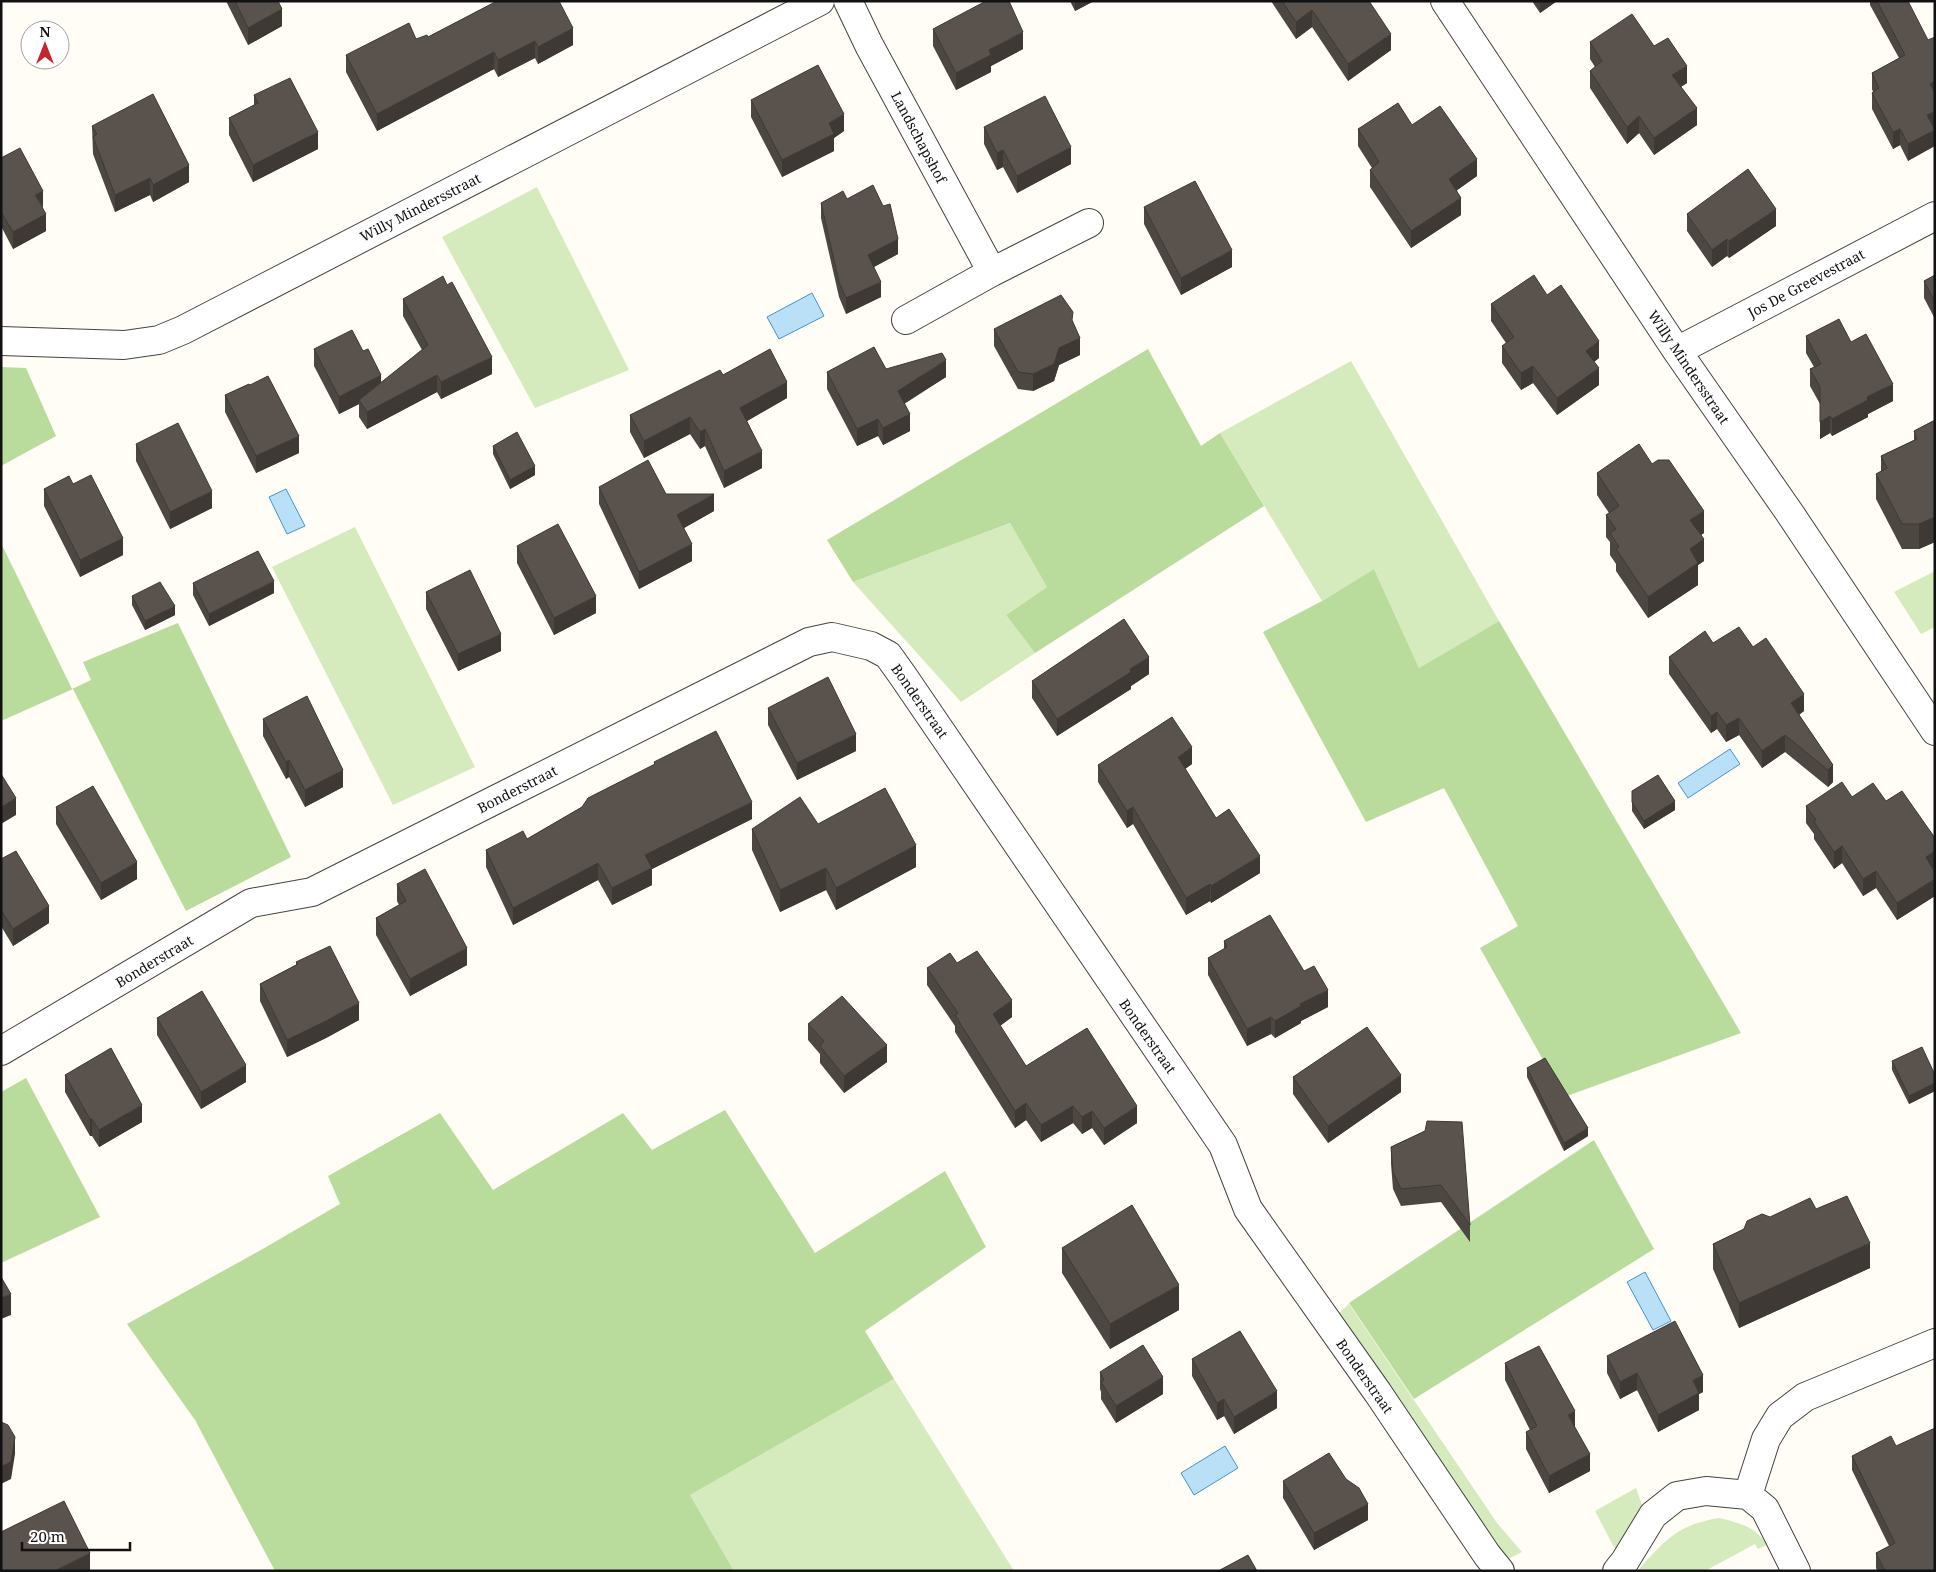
<svg xmlns="http://www.w3.org/2000/svg" width="1936" height="1572" font-family="'Noto Serif',serif">
  <rect width="100%" height="100%" fill="#fffdf5"/>
  <path fill="#d5ebbd" d="M537 187 629 370 535 408 442 237Z
    M1351 361 1499 621 1419 668 1374 569 1322 601 1220 433Z
    M1010 523 1047 587 1006 615 1035 653 961 702 853 582Z
    M355 527 475 767 393 805 272 567Z
    M1935 571V627L1921 634 1894 592Z
    M1349 1304 1497 1523 1522 1552 1506 1560 1337 1315Z
    M894 1379 1014 1571H734L690 1495Z
    M1636 1488 1642 1505 1615 1549 1595 1511Z
    M1719 1518C1737 1522 1757 1527 1767 1545L1758 1549 1755 1544 1705 1571H1637C1665 1541 1676 1525 1719 1518Z"/>
  <path fill="#b9dc9c" d="M1148 349 1201 446 1220 433 1264 506 1035 653 1006 615 1047 587 1010 523 853 582 827 540Z
    M1 367 26 368 56 436 1 466Z
    M1 543 72 689 91 680 83 662 178 623 291 857 186 911 73 689 1 721Z
    M1374 569 1419 668 1499 621 1741 1033 1564 1097 1480 948 1518 926 1444 788 1366 822 1263 632 1322 601Z
    M26 1078 100 1217 1 1263V1092Z
    M725 1110 815 1253 945 1171 986 1247 865 1331 894 1379 690 1495 734 1571H275L195 1420 127 1324 261 1250 340 1204 328 1176 440 1113 493 1190 623 1113 652 1150Z
    M1594 1140 1654 1249 1414 1399 1349 1303Z"/>
  <path fill="#b9e0f7" stroke="#3f96cf" d="M812 293 824 316 779 339 767 317Z
    M286 489 305 526 287 534 269 497Z
    M1730 749 1740 764 1688 798 1678 783Z
    M1645 1272 1671 1321 1653 1330 1627 1282Z
    M1225 1446 1238 1468 1194 1495 1181 1473Z"/>
  <g fill="none" stroke-linecap="round" stroke-linejoin="round">
    <g stroke="#444" stroke-width="30">
      <path id="street" d="M848 1 869 45 992 272
        M1445 1 1677 351 1789 512 1935 731
        M906 320 992 272 1089 223
        M1 341 124 345 159 340 183 330 820 1
        M1677 351 1935 216
        M1 1051 251 903 312 892 809 642 832 637 871 646 888 655 903 676 1223 1145 1248 1209 1378 1393 1487 1555 1500 1571
        M1748 1495 1766 1439 1780 1416 1805 1397 1935 1343
        M1617 1571 1625 1561 1653 1515 1677 1496 1706 1491 1748 1495 1765 1509 1796 1571"/>
    </g>
    <use href="#street" stroke="#fff" stroke-width="28"/>
  </g>
  <path fill="#4d4742" d="M226 1H278L282 26 248 45Z
    M497 1 573 45 538 64 535 58 498 77 494 69 377 131 346 72V55L428 37Z
    M1070 1H1094L1075 11Z
    M1271 1H1369L1391 50 1348 81 1312 27 1296 39Z
    M1532 1H1557L1540 13Z
    M1870 1H1908L1934 128 1908 161 1900 145 1893 149 1872 109V93L1873 92 1872 89V73L1899 58 1870 5Z
    M933 29 1023 49 991 66V72L956 90 933 46Z
    M1590 42 1654 46 1687 83 1681 87 1697 125 1654 155 1639 133 1627 144 1590 88V71L1595 67 1590 59Z
    M254 95 318 149 253 182 229 135V118L254 105Z
    M751 100 844 131 834 138V151L782 177 751 117Z
    M1412 125 1477 176 1457 190 1461 215 1411 248 1370 187V170L1372 168 1358 146V129Z
    M92 126 189 182 153 202 150 195 115 212 93 154Z
    M984 127 1071 164 1017 193 1003 167 997 170 984 144Z
    M1 158 43 208 46 231 13 249 2 228Z
    M847 199 898 254 874 267 881 297 846 314 839 297 821 218V203Z
    M1144 207 1232 267 1181 295 1144 224Z
    M1687 214 1776 226 1729 258 1727 256 1712 267 1687 231Z
    M1935 275V319L1924 298V281Z
    M1547 295 1599 358 1594 362 1599 385 1557 415 1533 383 1521 390 1502 363V346L1506 343 1491 321V304Z
    M403 299 492 374 441 399 437 392 367 429 359 417V404L339 414 314 366V349L381 383 422 350 403 316Z
    M1073 323 1080 355 1059 365 1054 381 1033 391 1018 389 994 346V329Z
    M1806 336 1851 342 1893 401 1868 414V417L1832 436 1830 433 1820 439V404L1810 386V369L1814 367 1806 353Z
    M886 369 946 377 904 403 910 431 883 445 878 436 857 446 827 389V372Z
    M723 375 787 398 747 421 762 468 724 488 705 446 700 449 690 434 644 458 630 432V415Z
    M225 395 299 453 256 473 225 412Z
    M1935 420V542L1919 549H1902L1876 499V474L1881 471V456L1914 440V431Z
    M136 444 212 508 170 529 136 461Z
    M493 446 535 475 510 489 493 454Z
    M1652 464 1704 533 1701 535 1704 561 1698 565V585L1648 618 1616 571V564L1610 555V542L1606 537V515L1609 513 1597 495V473Z
    M73 484 123 555 80 577 44 506V489Z
    M599 487 666 494 714 511 684 528 692 561 639 589 599 504Z
    M517 546 596 613 554 635 517 563Z
    M193 583 274 593 209 626 193 595Z
    M426 592 501 651 458 671 426 609Z
    M132 596 175 615 145 630 132 605Z
    M1713 643 1753 647 1804 711 1799 715 1833 765V782L1828 787 1785 752 1762 768 1739 735 1726 742 1717 729 1711 733 1669 674V657Z
    M1149 674 1131 686V689L1057 736 1032 698V681Z
    M768 708 856 751 797 780 768 725Z
    M263 719 343 787 305 807 289 777 286 779 263 736Z
    M654 762 752 819 652 869V885L612 905 598 880 513 925 486 867V850L527 839 654 765Z
    M1192 764 1185 769 1216 818 1260 873 1211 903 1210 901 1186 915 1133 824 1127 828 1098 782V765Z
    M1632 791 1675 810 1644 829 1632 811Z
    M1852 797 1886 801 1935 838V868L1933 869 1935 873V896L1897 920 1876 888 1863 896 1842 863 1834 869 1814 839V834L1806 823V806Z
    M56 807 137 879 101 900 56 824Z
    M818 824 916 867 836 910 826 890 780 912 752 850V829Z
    M1 859 49 923 13 946 1 926Z
    M397 884 467 965 410 996 376 935V918L399 905 397 901Z
    M1224 941 1304 971 1328 1007 1301 1021V1023L1275 1038 1271 1034 1247 1046 1208 975V958L1224 949Z
    M296 962 359 1020 326 1038 287 1057 260 1001V984L296 965Z
    M957 963 1012 1017 1000 1026 1026 1066 1137 1123 1104 1145 1092 1128 1082 1134 1073 1123 1041 1142 1026 1120 1015 1128 955 1032V1026L927 985V968Z
    M157 1018 246 1082 201 1109 157 1035Z
    M808 1024 887 1062 844 1093 820 1063V1054L808 1040Z
    M1892 1061 1935 1075V1091L1909 1104 1892 1070Z
    M1527 1068 1588 1136 1564 1151 1527 1077Z
    M65 1075 142 1122 99 1147 92 1136H90L65 1092Z
    M1293 1077 1401 1092 1328 1143 1293 1094Z
    M1425 1131 1470 1225V1242L1441 1202 1401 1206 1393 1189 1391 1164V1147Z
    M1816 1209 1870 1268 1739 1328 1713 1269V1244L1770 1217Z
    M1062 1248 1179 1310 1110 1349 1062 1273Z
    M1607 1356 1703 1392 1699 1394V1410L1658 1432 1637 1390 1620 1399 1607 1373Z
    M1192 1359 1277 1408 1234 1434 1224 1416 1217 1420 1192 1376Z
    M1505 1363 1590 1471 1549 1493 1526 1449V1432L1530 1430 1505 1380Z
    M1100 1372 1163 1394 1116 1423 1101 1399V1392L1100 1389Z
    M1852 1456 1935 1571H1877L1876 1568V1553L1889 1546 1852 1470Z
    M1346 1479 1368 1520 1314 1550 1283 1498V1481Z"/>
  <path fill="#3f3936" d="M1075 1H1094L1075 11Z
    M1540 1H1557L1540 13Z
    M282 9V26L248 45V28Z
    M1312 10V27L1296 39V22Z
    M573 28V45L538 64V47Z
    M1023 32V49L991 66V72L956 90V73L989 50Z
    M1391 34V50L1348 81V64Z
    M535 41V58L498 77V60Z
    M494 52V69L377 131V114Z
    M1687 66V83L1672 92V75Z
    M1935 80V97L1930 84Z
    M1697 108V125L1654 155V138Z
    M1935 111V127L1927 131V115Z
    M844 114V131L834 138V151L782 177V160L829 123Z
    M1639 116V133L1627 144V127Z
    M1900 129V145L1893 149V132Z
    M1935 130V146L1908 161V144Z
    M318 132V149L253 182V165Z
    M1071 147V164L1017 193V176Z
    M1003 150V167L997 170V153Z
    M1477 159V176L1449 196V179Z
    M189 165V182L153 202V185Z
    M150 178V195L115 212V195Z
    M43 191V208L35 195Z
    M1461 198V215L1411 248V231Z
    M1776 209V226L1729 258V241Z
    M1 212H2L1 229Z
    M46 214V231L13 249V232Z
    M898 239V254L868 270V255Z
    M1727 239V256L1712 267V250Z
    M1232 250V267L1181 295V278Z
    M881 282V297L846 314V298Z
    M1080 338V355L1059 365 1054 381 1033 391V374L1059 348Z
    M1599 341V358L1586 368V351Z
    M492 357V374L441 399V382Z
    M946 360V377L898 408V391Z
    M1533 366V383L1521 390V373Z
    M1599 368V385L1557 415V398Z
    M381 375V392L359 400V404L339 414V397Z
    M437 375V392L367 429V412Z
    M787 382V398L740 425V408Z
    M1893 384V401L1868 414V417L1832 436V419L1867 397Z
    M910 414V431L883 445V428Z
    M1830 416V433L1820 439V422Z
    M690 417V434L644 458V441Z
    M878 419V436L857 446V429Z
    M705 429V446L700 449V432Z
    M299 436V453L256 473V456Z
    M762 451V468L724 488V471Z
    M535 466V475L510 489V480Z
    M212 491V508L170 529V512Z
    M714 494V511L677 532V515Z
    M1704 511V533L1690 542V520Z
    M1935 517V542L1919 549V524Z
    M123 538V555L80 577V560Z
    M1704 539V561L1698 565V585L1648 618V597L1690 549Z
    M692 544V561L639 589V572Z
    M274 581V593L209 626V614Z
    M596 596V613L554 635V618Z
    M175 606V615L145 630V621Z
    M501 634V651L458 671V654Z
    M1149 657V674L1131 686V689L1057 736V719L1130 669Z
    M1804 694V711L1791 720V703Z
    M1717 712V729L1711 733V716Z
    M1739 718V735L1726 742V725Z
    M856 734V751L797 780V763Z
    M1785 735V752L1762 768V751Z
    M1192 747V764L1178 774V757Z
    M289 760V777L286 779V762Z
    M1833 765V782L1828 787V770Z
    M343 770V787L305 807V790Z
    M16 798V815L1 824V807Z
    M1675 801V810L1644 829V821Z
    M752 802V819L652 869V885L612 905V888L645 855Z
    M1133 807V824L1127 828V811Z
    M916 845V867L836 910V888Z
    M1842 846V863L1834 869V852Z
    M1935 851V868L1926 874V857Z
    M1260 856V873L1211 903V886Z
    M137 862V879L101 900V883Z
    M598 863V880L513 925V908Z
    M826 868V890L780 912V890Z
    M1876 871V888L1863 896V879Z
    M1935 879V896L1897 920V903Z
    M1210 884V901L1186 915V898Z
    M49 906V923L13 946V929Z
    M467 948V965L410 996V979Z
    M1328 990V1007L1301 1021V1023L1275 1038V1021L1300 1004Z
    M1012 1000V1017L993 1031V1014Z
    M359 1003V1020L326 1038 287 1057V1040Z
    M1271 1017V1034L1247 1046V1029Z
    M887 1045V1062L844 1093V1076Z
    M246 1065V1082L201 1109V1092Z
    M1401 1075V1092L1328 1143V1126Z
    M1935 1083V1091L1909 1104V1096Z
    M1026 1103V1120L1015 1128V1111Z
    M142 1105V1122L99 1147V1130Z
    M1073 1106V1123L1041 1142V1125Z
    M1137 1106V1123L1104 1145V1128Z
    M1092 1111V1128L1082 1134V1117Z
    M90 1119H92V1136H90Z
    M1588 1128V1136L1564 1151V1143Z
    M1870 1243V1268L1739 1328V1303Z
    M1179 1285V1310L1110 1349V1324Z
    M11 1294V1315L1 1319V1298Z
    M1637 1373V1390L1620 1399V1382Z
    M1703 1375V1392L1699 1394V1410L1658 1432V1415L1693 1380Z
    M1163 1377V1394L1116 1423V1406Z
    M1277 1391V1408L1234 1434V1417Z
    M1224 1399V1416L1217 1420V1403Z
    M1575 1411V1428L1568 1415Z
    M15 1437V1454L11 1479 1 1484V1467Z
    M1590 1454V1471L1549 1493V1476Z
    M1368 1504V1520L1314 1550V1533Z
    M90 1553V1570L54 1571Z"/>
  <path fill="#5a524d" stroke="#3f3936" d="M235 1H278L282 9 248 28Z
    M497 1H559L573 28 538 47 535 41 498 60 494 52 377 114 346 55 409 23 416 39 427 35 428 37Z
    M986 1H1009L1023 32 989 50 991 55 956 73 933 29Z
    M1282 1H1369L1391 34 1348 64 1312 10 1296 22Z
    M1877 1H1908L1928 40 1935 37V80L1930 84 1935 93V111L1927 115 1935 130 1908 144 1900 129 1893 132 1872 93 1879 88 1872 73 1905 55Z
    M1632 14 1654 46 1668 38 1687 66 1672 75 1697 108 1654 138 1639 116 1627 127 1590 71 1602 61 1590 42Z
    M818 65 844 114 829 123 834 134 782 160 751 100Z
    M290 78 318 132 253 165 229 118 258 103 254 95Z
    M153 94 189 165 153 185 150 178 115 195 93 137 97 134 92 126Z
    M1045 96 1071 147 1017 176 1003 150 997 153 984 127Z
    M1398 103 1412 125 1440 106 1477 159 1449 179 1461 198 1411 231 1370 170 1379 162 1358 129Z
    M20 148 43 191 35 195 46 214 13 232 1 212V158Z
    M1748 169 1776 209 1729 241 1727 239 1712 250 1687 214Z
    M1195 181 1232 250 1181 278 1144 207Z
    M873 185 883 206 890 204 898 239 868 255 881 282 846 298 839 282 821 203 843 191 847 199Z
    M1534 275 1547 295 1561 285 1599 341 1586 351 1599 368 1557 398 1533 366 1521 373 1502 346 1514 337 1491 304Z
    M1935 275V302L1924 281Z
    M443 276 447 285 452 282 492 357 441 382 437 375 367 412 359 400 428 345 403 299Z
    M1061 295 1073 312 1072 320 1080 338 1059 348 1054 364 1033 374 1018 372 994 329Z
    M1839 319 1851 342 1866 334 1893 384 1867 397 1868 400 1832 419 1830 416 1820 422V387L1810 369 1821 364 1806 336Z
    M352 330 363 351 368 349 381 375 339 397 314 349Z
    M874 347 886 369 942 353 946 360 898 391 910 414 883 428 878 419 857 429 827 372Z
    M770 349 787 382 740 408 762 451 724 471 705 429 700 432 690 417 644 441 630 415 720 370 723 375Z
    M268 376 299 436 256 456 225 395 249 384 250 385Z
    M1935 420V517L1919 524H1902L1876 474 1887 468 1881 456 1917 439 1914 431Z
    M178 423 212 491 170 512 136 444Z
    M517 432 535 466 510 480 493 446Z
    M1639 444 1652 464 1658 460H1669L1704 511 1690 520 1704 539 1690 549 1698 563 1648 597 1616 549 1619 547 1610 533 1616 529 1606 515 1619 506 1597 473Z
    M648 460 666 494H714L677 515 692 544 639 572 599 487Z
    M91 475 123 538 80 560 44 489 69 476 73 484Z
    M558 524 596 596 554 618 517 546Z
    M258 551 274 581 209 614 193 583Z
    M470 570 501 634 458 654 426 592Z
    M160 582 175 606 145 621 132 596Z
    M1124 619 1149 657 1130 669 1131 672 1057 719 1032 681Z
    M1739 627 1753 647 1766 638 1804 694 1791 703 1833 765 1828 770 1785 735 1762 751 1739 718 1726 725 1717 712 1711 716 1669 657 1705 631 1713 643Z
    M828 677 856 734 797 763 768 708Z
    M307 696 343 770 305 790 289 760 286 762 263 719Z
    M1172 717 1192 747 1178 757 1216 818 1229 809 1260 856 1211 886 1210 884 1186 898 1133 807 1127 811 1098 765Z
    M716 731 752 802 645 855 652 868 612 888 598 863 513 908 486 850 523 831 527 839 582 807 588 798 655 764 654 762Z
    M1 774 16 798 1 807Z
    M1658 775 1675 801 1644 821 1632 802V791Z
    M1842 782 1852 797 1873 783 1886 801 1902 791 1935 838V851L1926 857 1935 873V879L1897 903 1876 871 1863 879 1842 846 1834 852 1814 822 1816 820 1806 806Z
    M93 786 137 862 101 883 56 807Z
    M885 788 916 845 836 888 826 868 780 890 752 829 800 797 818 824Z
    M16 851 49 906 13 929 1 910V859Z
    M425 869 467 948 410 979 376 918 406 901 397 884Z
    M1270 915 1304 971 1314 966 1328 990 1300 1004 1301 1006 1275 1021 1271 1017 1247 1029 1208 958 1227 947 1224 941Z
    M330 946 359 1003 326 1021 287 1040 260 984 298 964 296 962Z
    M977 951 1012 1000 993 1014 1026 1066 1087 1028 1137 1106 1104 1128 1092 1111 1082 1117 1073 1106 1041 1125 1026 1103 1015 1111 955 1015 958 1013 927 968 950 953 957 963Z
    M202 991 246 1065 201 1092 157 1018Z
    M842 996 887 1045 844 1076 820 1046 824 1041 808 1024Z
    M1367 1027 1401 1075 1328 1126 1293 1077Z
    M1922 1047 1935 1075V1083L1909 1096 1892 1061Z
    M111 1048 142 1105 99 1130 92 1119H90L65 1075Z
    M1545 1058 1588 1128 1564 1143 1527 1068Z
    M1427 1121 1462 1122 1470 1225 1441 1185 1401 1189 1393 1172 1391 1147 1425 1131Z
    M1847 1196 1870 1243 1739 1303 1713 1244 1744 1229 1747 1221 1762 1214 1770 1217 1810 1198 1816 1209Z
    M1132 1205 1179 1285 1110 1324 1062 1248Z
    M1 1277 11 1294 1 1298Z
    M1675 1321 1703 1375 1693 1380 1699 1393 1658 1415 1637 1373 1620 1382 1607 1356Z
    M1240 1331 1277 1391 1234 1417 1224 1399 1217 1403 1192 1359Z
    M1143 1345 1163 1377 1116 1406 1101 1382 1104 1380 1100 1372Z
    M1539 1346 1575 1411 1568 1415 1590 1454 1549 1476 1526 1432 1537 1426 1505 1363Z
    M1 1422 8 1425 15 1437 11 1462 1 1467Z
    M1935 1428V1571H1885L1876 1553 1895 1543 1852 1456 1891 1436 1896 1446Z
    M1329 1453 1346 1479 1359 1488 1368 1504 1314 1533 1283 1481Z
    M64 1501 90 1553 54 1571H1V1532Z
    M1248 1555 1257 1571H1220V1570Z"/>
  <g text-anchor="middle" dominant-baseline="central" stroke-width="5" stroke-linejoin="round" paint-order="stroke">
    <g font-size="14" fill="#111" stroke="#fff">
      <text transform="translate(919 137) rotate(62)">Landschapshof</text>
      <text transform="translate(420 207) rotate(-27)">Willy Mindersstraat</text>
      <text transform="translate(1806 283) rotate(-28)">Jos De Greevestraat</text>
      <text transform="translate(1689 367) rotate(56)">Willy Mindersstraat</text>
      <text transform="translate(920 701) rotate(55)">Bonderstraat</text>
      <text transform="translate(517 789) rotate(-27)">Bonderstraat</text>
      <text transform="translate(154 961) rotate(-31)">Bonderstraat</text>
      <text transform="translate(1148 1036) rotate(55)">Bonderstraat</text>
      <text transform="translate(1365 1376) rotate(55)">Bonderstraat</text>
    </g>
  </g>
  <rect width="1936" height="1572" fill="none" stroke="#111111" stroke-width="5"/>
  <g transform="translate(45 45)"><circle r="24" fill="#ffffff" stroke="#a0a0a0"/>
  <path d="M0-4L9 19L0 12L-9 19Z" fill="#c4262e"/>
  <text y="-8" font-size="14" font-weight="bold" text-anchor="middle" fill="#111111">N</text>
  </g>
  <path d="M22 1542v8h108v-8" fill="none" stroke="#111111" stroke-width="2.5"/>
  <text x="30" y="1542" font-size="15" fill="#111111" stroke="#ffffff" stroke-width="4" paint-order="stroke">20 m</text>
</svg>
